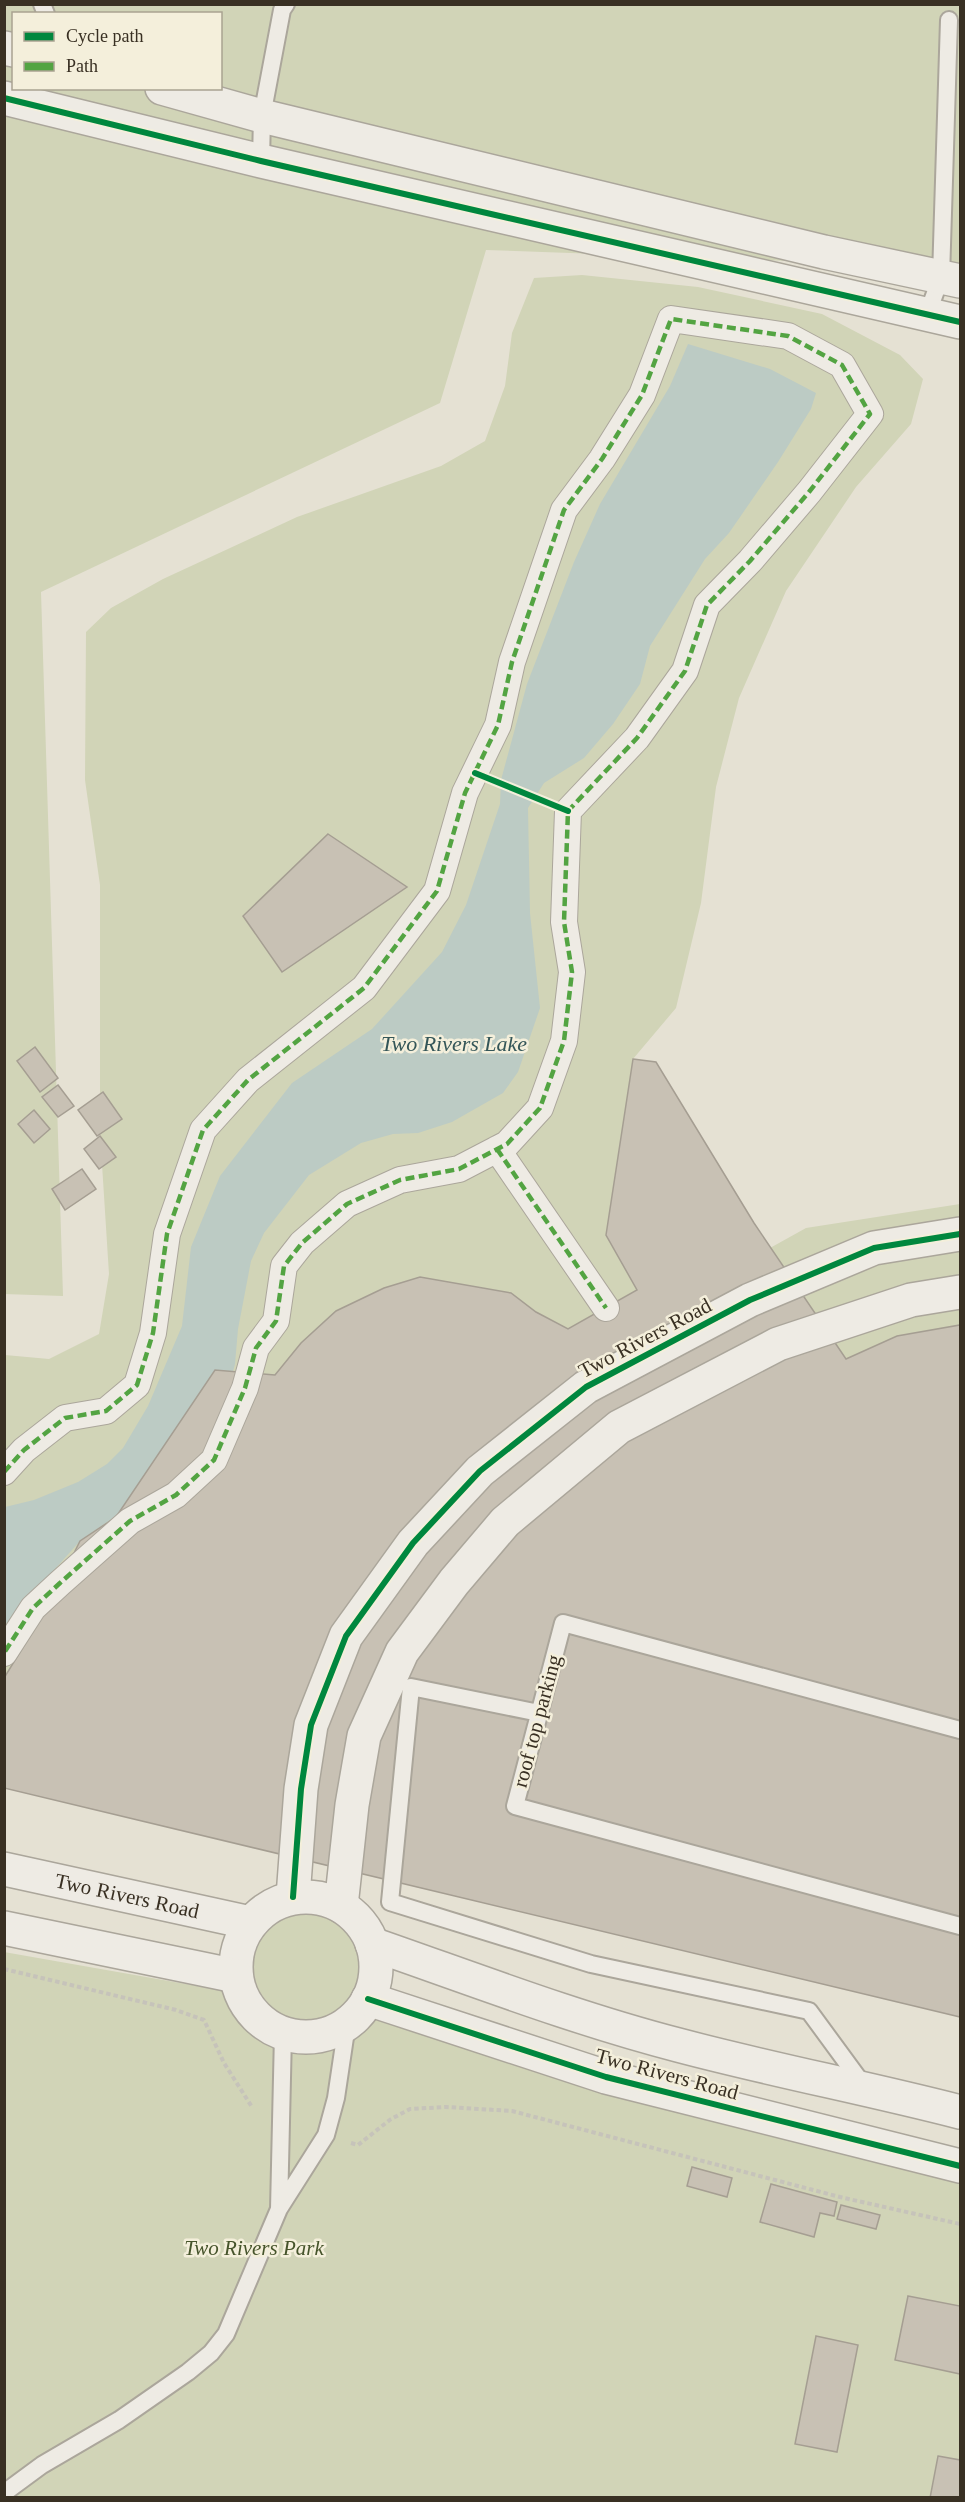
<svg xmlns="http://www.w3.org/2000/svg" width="965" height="2502" font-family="Georgia,serif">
  <rect width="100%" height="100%" fill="#e5e1d3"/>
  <path fill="#d1d4b7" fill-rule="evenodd" d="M4 5H960V267L486 250 440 403 41 592 63 1296 4 1294ZM14 14H220V88H14Z
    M582 275 698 287 822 314 900 355 923 379 911 424 856 487 786 591 739 698 716 787 701 903 676 1008 633 1059 606 1235 637 1290 568 1329 536 1312 511 1293 470 1286 336 1311 301 1343 275 1375 219 1482 5 1678V1355L49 1359 99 1334 109 1274 100 1133V885L85 780 86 632 111 608 163 579 297 517 441 466 485 441 505 386 512 333 534 278Z
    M960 1204V1325L897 1336 846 1359 770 1248 806 1228Z
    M298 1908C360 1908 382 1967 343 2012L481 2036 960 2163V2497H5L4 1952 254 1996C238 1954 252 1920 298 1908Z"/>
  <path fill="#bccbc4" d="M688 344 770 369 816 393 811 409 778 462 729 533 705 559 650 646 640 684 613 724 584 758 544 783 528 808 530 913 540 1008 518 1072 503 1093 452 1122 418 1133 393 1134 361 1143 309 1175 264 1233 251 1261 238 1329 235 1364 224 1404 153 1490 80 1541 5 1625V1507L34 1500 78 1482 107 1464 123 1448 148 1406 182 1326 191 1247 220 1176 292 1083 372 1029 442 952 466 905 500 804 501 780 527 684 574 562 600 504 670 386Z"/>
  <path fill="#c8c1b4" stroke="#a59e92" stroke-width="1.5" d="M328 834 407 887 282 972 243 916Z
    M35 1047 58 1078 40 1092 17 1061Z
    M633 1059 656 1062 754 1223 846 1359 897 1336 960 1325V2017L4 1788V1678L46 1610 80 1541 116 1517 215 1370 275 1375 301 1343 336 1311 384 1288 420 1277 511 1293 536 1312 568 1329 637 1290 606 1235Z
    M58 1085 74 1106 58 1117 42 1097Z
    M103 1092 122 1119 97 1136 78 1110Z
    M34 1110 50 1129 34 1143 18 1124Z
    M100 1136 116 1157 99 1169 84 1149Z
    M82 1169 96 1189 65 1210 52 1189Z
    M692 2167 732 2178 727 2197 687 2186Z
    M771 2184 837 2202 834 2216 820 2213 814 2237 760 2222Z
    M841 2205 880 2215 876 2229 837 2219Z
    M908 2296 960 2306V2374L895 2360Z
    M816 2336 858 2345 837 2452 795 2444Z
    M938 2456 960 2460V2498H930Z"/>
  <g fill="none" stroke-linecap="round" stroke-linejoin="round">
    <g stroke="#aba69b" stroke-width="20">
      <path id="service" d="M42 4 46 14
        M261 161 262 116 282 10 286 4
        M927 315 941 277 949 20
        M539 1713 411 1687 390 1902 591 1964 809 2011 864 2086
        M960 1730 563 1623 515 1806 960 1926
        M279 2209 283 2034
        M4 2493 42 2465 119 2420 188 2372 211 2353 226 2334 279 2209 326 2135 336 2098 347 2024"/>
    </g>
    <g stroke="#aba69b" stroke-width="28">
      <path id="pedestrian" d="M497 1149 606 1308
        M4 1472 24 1450 65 1418 106 1411 137 1385 153 1333 167 1234 203 1130 248 1080 364 988 437 891 465 793 498 725 512 662 564 510 602 459 642 395 671 319 788 336 842 365 870 414 809 492 750 561 707 605 685 671 637 738 568 811 564 922 572 972 564 1041 540 1108 507 1144 459 1169 400 1180 347 1204 302 1243 284 1266 276 1321 256 1348 245 1388 214 1460 176 1495 130 1521 60 1583 33 1608 4 1653"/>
    </g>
    <g stroke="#aba69b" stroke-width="36">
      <g id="minor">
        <path d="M4 48 14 50"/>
        <path d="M162 88 262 116 824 252 960 281"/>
        <path d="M4 98 261 161 960 322"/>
        <path id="s1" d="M4 1869 251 1923"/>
        <path d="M293 1897 301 1789 311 1725 346 1636 413 1543 480 1471 586 1387 750 1300 874 1248 960 1234"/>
        <circle cx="306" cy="1967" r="70"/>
        <path d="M341 1906 352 1805 364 1736 402 1652 454 1582 505 1522 619 1427 778 1344 911 1300 960 1292"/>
        <path d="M4 1928 236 1976"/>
        <path d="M372 1944C473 1979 574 2018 678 2045 772 2070 867 2088 960 2112"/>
        <path d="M368 1999 606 2077 960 2166"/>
      </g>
    </g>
    <path stroke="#c6c3ba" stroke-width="4" stroke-dasharray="4.5 3" stroke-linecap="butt" d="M4 1969 176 2010 204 2020 224 2063 252 2107
      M351 2143 358 2145 391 2119 410 2109 446 2107 512 2111 840 2197 960 2224"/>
    <use href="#service" stroke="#eeebe4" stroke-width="16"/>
    <use href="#pedestrian" stroke="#eeebe4" stroke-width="26"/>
    <use href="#minor" stroke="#eeebe4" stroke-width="33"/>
    <path stroke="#53a442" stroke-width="4.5" stroke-dasharray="9 4.5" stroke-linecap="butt" d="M497 1149 606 1308
      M4 1472 24 1450 65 1418 106 1411 137 1385 153 1333 167 1234 203 1130 248 1080 364 988 437 891 465 793 498 725 512 662 564 510 602 459 642 395 671 319 788 336 842 365 870 414 809 492 750 561 707 605 685 671 637 738 568 811 564 922 572 972 564 1041 540 1108 507 1144 459 1169 400 1180 347 1204 302 1243 284 1266 276 1321 256 1348 245 1388 214 1460 176 1495 130 1521 60 1583 33 1608 4 1653"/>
    <g stroke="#f4efdb" stroke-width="10">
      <path id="cycleway" d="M4 98 261 161 960 322
        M475 773 568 811
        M293 1897 301 1789 311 1725 346 1636 413 1543 480 1471 586 1387 750 1300 874 1248 960 1234
        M368 1999 606 2077 960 2166"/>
    </g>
    <use href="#cycleway" stroke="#00873e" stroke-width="6"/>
  </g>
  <g text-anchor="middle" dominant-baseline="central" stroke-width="5" stroke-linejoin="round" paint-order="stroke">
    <g font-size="21" fill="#393023" stroke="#f4efdb">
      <text transform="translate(645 1338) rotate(-28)">Two Rivers Road</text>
      <text transform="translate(537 1721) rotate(-75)">roof top parking</text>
      <text stroke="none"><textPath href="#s1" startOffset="126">Two Rivers Road</textPath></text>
      <text transform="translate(667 2074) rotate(15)">Two Rivers Road</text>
    </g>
    <g font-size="21" font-style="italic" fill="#46542b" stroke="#f4efdb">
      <text x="254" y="2248">Two Rivers Park</text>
    </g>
    <g font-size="22" font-style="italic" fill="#345658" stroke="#f4efdb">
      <text x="454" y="1043">Two Rivers Lake</text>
    </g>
  </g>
  <rect width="965" height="2502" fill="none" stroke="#393023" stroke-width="12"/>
  <rect x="12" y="12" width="210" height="78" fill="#f4efdb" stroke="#a9a391" stroke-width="1.5"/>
  <rect x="24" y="32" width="30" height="9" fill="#00873e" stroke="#a9a391" stroke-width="1.5"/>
  <text x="66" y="42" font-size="18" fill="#393023">Cycle path</text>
  <rect x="24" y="62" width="30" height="9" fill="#53a442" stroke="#a9a391" stroke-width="1.5"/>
  <text x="66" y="72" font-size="18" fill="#393023">Path</text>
</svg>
